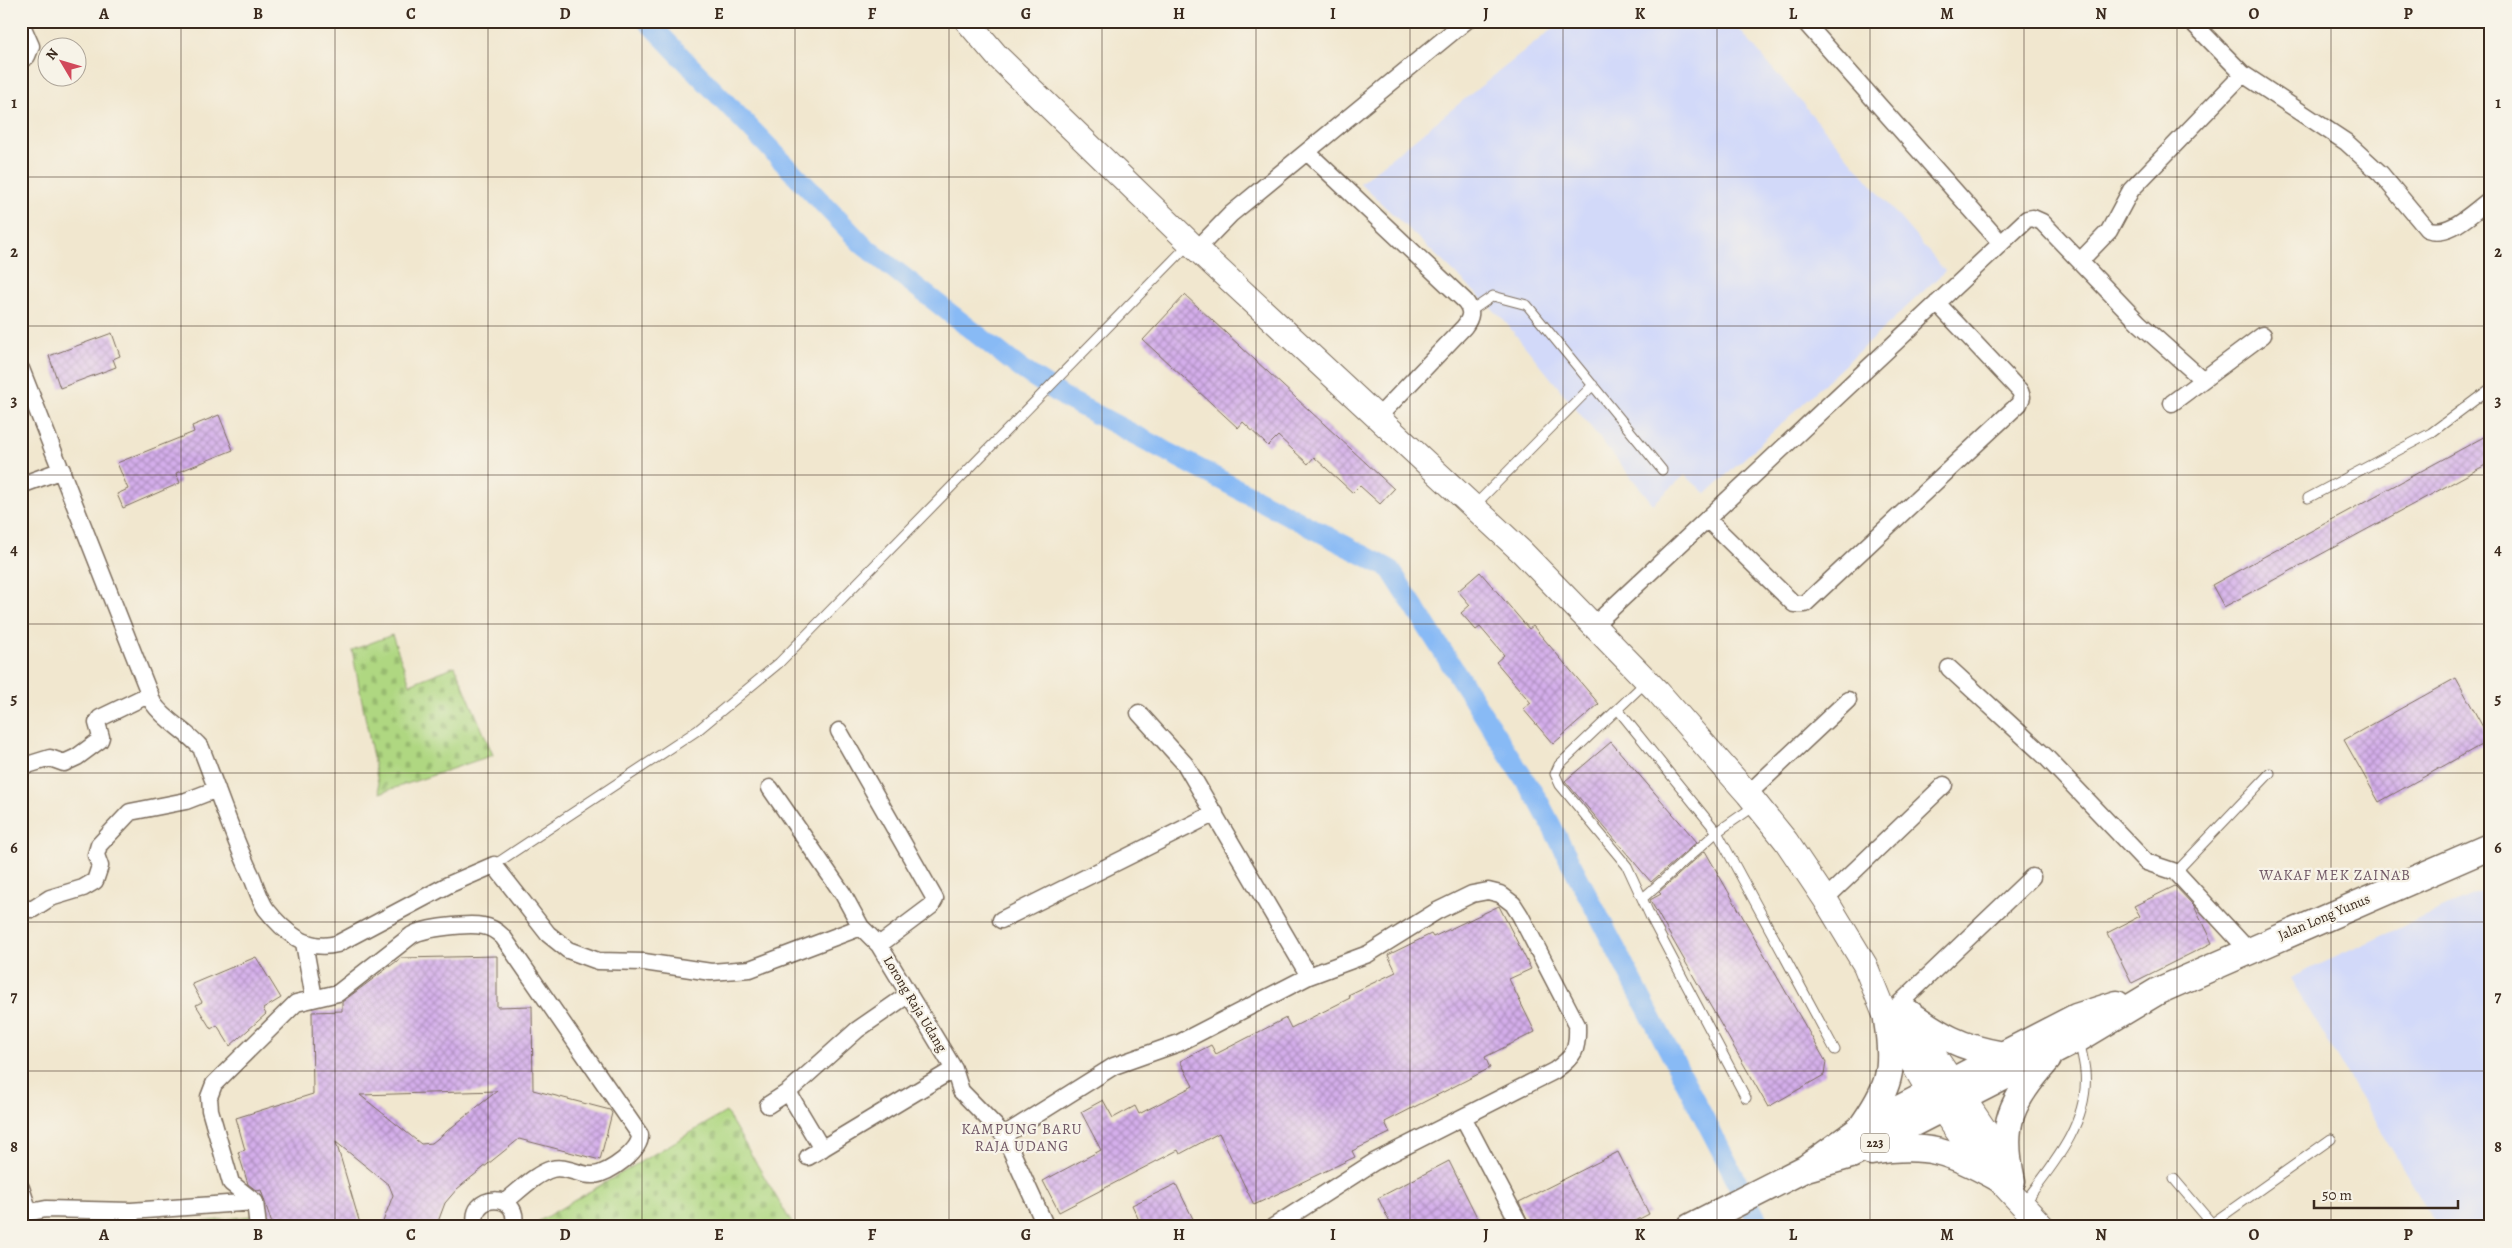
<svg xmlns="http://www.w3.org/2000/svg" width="2512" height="1248" font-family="Alegreya,serif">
  <defs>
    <pattern id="cemetery-stones" width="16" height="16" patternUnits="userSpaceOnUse" patternTransform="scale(1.25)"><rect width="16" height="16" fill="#afd781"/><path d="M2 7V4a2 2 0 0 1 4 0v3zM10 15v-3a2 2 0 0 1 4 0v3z" fill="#97b96f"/></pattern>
    <pattern id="building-cross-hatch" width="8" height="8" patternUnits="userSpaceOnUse" patternTransform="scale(1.25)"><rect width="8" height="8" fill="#d4aeeb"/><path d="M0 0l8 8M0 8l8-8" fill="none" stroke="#ad8ebe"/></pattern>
  </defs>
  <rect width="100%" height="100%" fill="#f7f3e8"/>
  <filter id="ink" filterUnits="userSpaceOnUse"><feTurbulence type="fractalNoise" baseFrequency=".02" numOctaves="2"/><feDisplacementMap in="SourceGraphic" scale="10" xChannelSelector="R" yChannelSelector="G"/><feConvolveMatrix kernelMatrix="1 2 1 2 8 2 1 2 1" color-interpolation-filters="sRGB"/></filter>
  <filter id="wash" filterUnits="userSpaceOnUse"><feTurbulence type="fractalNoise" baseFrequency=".0096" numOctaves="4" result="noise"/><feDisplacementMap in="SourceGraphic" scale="20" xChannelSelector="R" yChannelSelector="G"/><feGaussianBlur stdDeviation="1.12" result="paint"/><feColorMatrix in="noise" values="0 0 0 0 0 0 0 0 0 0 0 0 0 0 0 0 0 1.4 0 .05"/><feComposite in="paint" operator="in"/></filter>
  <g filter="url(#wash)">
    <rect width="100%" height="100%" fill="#f1e7cf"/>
    <path fill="#d2d9f9" d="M1562 21H1732L1945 271 1706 494 1685 475 1653 504 1502 318 1360 183Z
      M2487 888 2491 891V1227H2438L2290 978Z"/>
    <path fill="url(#cemetery-stones)" stroke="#758050" d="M392 635 410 684 455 666 493 755 380 793 352 650Z
      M726 1112 794 1227H536L534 1224Z
      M252 1216V1227H203V1222Z"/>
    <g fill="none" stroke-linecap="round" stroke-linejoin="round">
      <path stroke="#88baf5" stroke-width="20" d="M647 21 863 245 1020 368 1067 399 1390 569 1539 802 1761 1227"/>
    </g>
    <g id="blocks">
      <path fill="url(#building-cross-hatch)" fill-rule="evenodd" d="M1185 295 1394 489 1380 504 1360 486 1353 493 1314 457 1308 464 1278 436 1268 446 1243 422 1238 428 1143 340Z
        M112 333 120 356 113 359 116 367 60 388 49 356Z
        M219 415 233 450 176 473 180 483 123 508 117 494 128 489 117 463 194 432 192 426Z
        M2491 433V462L2224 607 2212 585Z
        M1480 572 1529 629 1533 626 1599 704 1553 744 1523 709 1531 703 1496 662 1504 655 1480 627 1476 630 1461 613 1470 605 1458 591Z
        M2456 678 2490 740 2379 802 2344 740Z
        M1611 742 1697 842 1651 882 1565 781Z
        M1705 851 1826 1062 1824 1075 1768 1107 1650 900 1661 894 1659 892Z
        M2175 886 2194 906 2212 943 2132 983 2107 933 2140 916 2134 906Z
        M1499 906 1531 969 1509 979 1535 1032 1485 1057 1490 1068 1385 1122 1390 1133 1352 1151 1355 1157 1254 1205 1219 1133 1180 1154 1178 1150 1059 1212 1043 1181 1101 1150 1081 1112 1103 1100 1113 1118 1135 1106 1139 1114 1193 1086 1180 1061 1211 1045 1216 1054 1286 1018 1291 1028 1350 998 1348 995 1396 972 1388 955 1431 934 1433 937Z
        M497 956V1007L532 1006 533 1090 610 1110 612 1113 600 1160 519 1139 457 1189 445 1203 436 1227H381L393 1195 389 1185 336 1142 361 1227H273L261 1190 257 1191 248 1184 238 1152 245 1150 236 1118 313 1094 312 1012 342 1011V1002L401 958ZM497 1091 432 1143 421 1144 360 1095Z
        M256 957 281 998 263 1009 266 1014 230 1046 217 1025 211 1029 196 1005 202 1002 192 984Z
        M1618 1152 1649 1214 1624 1227H1531L1519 1202Z
        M1449 1161 1482 1227H1392L1378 1198Z
        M1176 1184 1197 1227H1142L1132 1205Z
        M1504 1216 1510 1227H1483Z"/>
    </g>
  </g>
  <g filter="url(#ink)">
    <use href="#blocks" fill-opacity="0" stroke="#7b6c5c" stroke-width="1"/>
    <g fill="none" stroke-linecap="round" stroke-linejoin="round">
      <g stroke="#7b6c5c" stroke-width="11">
        <path id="lane" d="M1471 311 1493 296 1527 305 1662 470
          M2308 498 2431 433 2491 388
          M1473 507 1593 385
          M1647 681 1559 765 1555 774 1560 785 1627 866 1651 918 1746 1098
          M1619 711 1717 832 1756 805
          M2489 771 2491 770
          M494 865 698 730 779 663 1190 243
          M2176 872 2270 773
          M1643 898 1717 832 1835 1050
          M2174 1179 2214 1226
          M2023 1204C2053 1165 2090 1122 2085 1071 2084 1061 2081 1050 2079 1040
          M2207 1227 2331 1139"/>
      </g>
      <g stroke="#7b6c5c" stroke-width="19">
        <path id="street" d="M1804 21 2001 243
          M2191 21 2243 74 2346 142 2381 174 2427 229C2450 238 2473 211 2491 199
          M21 23 31 46 27 56 21 60
          M1307 152 1465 301C1473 311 1471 318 1464 327L1378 417
          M1197 249 1231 214 1466 21
          M2080 261 2109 231 2131 190 2243 74
          M21 369 153 703C166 722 187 731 201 748 218 791 232 835 252 877 256 887 260 900 266 909 284 932 307 952 337 944L448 885 494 865 548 934 568 950 598 961 644 962 711 972 750 969 861 927
          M2172 403 2263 335
          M21 485 62 470
          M1707 519 1794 604H1805L2019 404 2022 397 2020 391 1937 303
          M1594 625 2027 219 2033 218 2042 222 2139 323 2203 380
          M1949 668 2046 757 2146 862 2176 872 2248 950
          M1139 713 1185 764 1309 976
          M839 731 935 899 931 906 879 945
          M21 767 50 758 64 763 77 757 100 740 101 737 97 723 100 718 150 694
          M770 788 843 894 861 927 879 945 954 1069 961 1091 1004 1135 1046 1227
          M1748 794 1848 700
          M1825 899 1944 785
          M21 909H33L50 898 83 888 95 881 100 866 96 855 99 845 130 812 186 801 217 789
          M1001 920 1215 813
          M304 943 314 998
          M1899 1004 2032 877
          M788 1092 822 1149
          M768 1105 788 1092 857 1030 909 994
          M1463 1117 1521 1227
          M1004 1135 1114 1066 1179 1043 1309 976 1368 954 1437 911 1472 894 1488 891 1500 894 1513 904 1520 915 1577 1025C1578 1050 1575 1056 1554 1071L1374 1162 1273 1227
          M808 1157 954 1069
          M21 1188 29 1212
          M131 1211 255 1202
          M21 1214 46 1209 131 1211 130 1227
          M258 1227 255 1202 231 1183 210 1110 209 1097 214 1084 296 1003 338 993 412 935C425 928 468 923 483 926 491 927 497 931 503 937L640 1135C641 1151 609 1173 594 1175 580 1176 565 1165 552 1169 535 1174 519 1191 505 1202
          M477 1227C465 1192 524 1191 513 1227"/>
      </g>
      <g stroke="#7b6c5c" stroke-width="26">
        <path id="secondary" d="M967 21 997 56 1190 243 1522 552 1658 692 1748 794 1786 841 1825 899 1865 965 1887 1020 1930 1093 1970 1149 2043 1227
          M1905 1012 1993 1142 2008 1173"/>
      </g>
      <g stroke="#7b6c5c" stroke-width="29">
        <path id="primary" d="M1904 1010C1940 1035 1959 1048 2004 1055
          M1860 1129C1890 1087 1895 1071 1887 1020
          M1871 1152C1926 1142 1952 1152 1998 1178
          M1806 1168 1851 1155 2078 1039 2158 991 2491 846
          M2012 1181C1999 1123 2011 1102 2048 1059
          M1690 1227 1806 1168 1860 1129 2076 1017 2117 1004"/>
      </g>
      <use href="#lane" stroke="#fff" stroke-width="9"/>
      <use href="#street" stroke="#fff" stroke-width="16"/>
      <use href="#secondary" stroke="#fff" stroke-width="24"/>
      <use href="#primary" stroke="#fff" stroke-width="26"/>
    </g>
  </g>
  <path fill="none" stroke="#3b2a1e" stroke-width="1" stroke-opacity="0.55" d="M181 21V1227M335 21V1227M488 21V1227M642 21V1227M795 21V1227M949 21V1227M1102 21V1227M1256 21V1227M1410 21V1227M1563 21V1227M1717 21V1227M1870 21V1227M2024 21V1227M2177 21V1227M2331 21V1227M21 177H2491M21 326H2491M21 475H2491M21 624H2491M21 773H2491M21 922H2491M21 1071H2491"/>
  <g text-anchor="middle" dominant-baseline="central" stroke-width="4.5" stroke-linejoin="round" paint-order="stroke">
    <rect fill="#f7f3e8" stroke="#73665b" stroke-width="1" x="1861" y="1133.5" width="28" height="19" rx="4"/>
    <g font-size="12" font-weight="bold" fill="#3b2a1e">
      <text x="1875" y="1143">223</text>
    </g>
    <g font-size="14" fill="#3b2a1e" stroke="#f7f3e8">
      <text transform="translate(2324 917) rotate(-23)">Jalan Long Yunus</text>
      <text transform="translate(915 1004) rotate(59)">Lorong Raja Udang</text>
    </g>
    <g font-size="15" letter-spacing="1" fill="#715866" stroke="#f7f3e8">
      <text x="2335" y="875">WAKAF MEK ZAINAB</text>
      <text x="1022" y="1129">KAMPUNG BARU<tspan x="1022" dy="17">RAJA UDANG</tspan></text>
    </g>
  </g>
  <rect width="2512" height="1248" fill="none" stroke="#f7f3e8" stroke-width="55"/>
  <g transform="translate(62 62) rotate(308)"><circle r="24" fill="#f7f3e8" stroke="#aca397"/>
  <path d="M0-4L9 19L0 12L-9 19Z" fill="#d1495b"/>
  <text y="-8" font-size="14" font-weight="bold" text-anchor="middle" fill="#3b2a1e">N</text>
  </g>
  <path d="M2314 1200v8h144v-8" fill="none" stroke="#3b2a1e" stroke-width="2.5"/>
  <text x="2322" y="1200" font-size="15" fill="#3b2a1e" stroke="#f7f3e8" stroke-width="4" paint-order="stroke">50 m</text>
  <rect x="28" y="28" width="2456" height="1192" fill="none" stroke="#3b2a1e" stroke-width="2"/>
  <g font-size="16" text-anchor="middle" font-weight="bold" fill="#3b2a1e">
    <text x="104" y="19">A</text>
    <text x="258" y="19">B</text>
    <text x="411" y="19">C</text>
    <text x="565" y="19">D</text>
    <text x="719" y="19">E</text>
    <text x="872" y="19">F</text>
    <text x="1026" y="19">G</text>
    <text x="1179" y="19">H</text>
    <text x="1333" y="19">I</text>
    <text x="1486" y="19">J</text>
    <text x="1640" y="19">K</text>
    <text x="1793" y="19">L</text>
    <text x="1947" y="19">M</text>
    <text x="2101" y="19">N</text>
    <text x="2254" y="19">O</text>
    <text x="2408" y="19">P</text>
    <text x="14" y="108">1</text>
    <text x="2498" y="108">1</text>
    <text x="14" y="257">2</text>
    <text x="2498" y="257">2</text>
    <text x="14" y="406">3</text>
    <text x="2498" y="406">3</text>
    <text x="14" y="555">4</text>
    <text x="2498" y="555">4</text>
    <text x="14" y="704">5</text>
    <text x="2498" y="704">5</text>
    <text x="14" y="853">6</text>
    <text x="2498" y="853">6</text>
    <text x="14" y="1002">7</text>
    <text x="2498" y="1002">7</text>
    <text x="14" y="1152">8</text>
    <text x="2498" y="1152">8</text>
    <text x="104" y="1240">A</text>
    <text x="258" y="1240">B</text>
    <text x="411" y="1240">C</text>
    <text x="565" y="1240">D</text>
    <text x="719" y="1240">E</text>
    <text x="872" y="1240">F</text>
    <text x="1026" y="1240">G</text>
    <text x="1179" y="1240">H</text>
    <text x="1333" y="1240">I</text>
    <text x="1486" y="1240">J</text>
    <text x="1640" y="1240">K</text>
    <text x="1793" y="1240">L</text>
    <text x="1947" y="1240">M</text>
    <text x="2101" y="1240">N</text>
    <text x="2254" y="1240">O</text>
    <text x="2408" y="1240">P</text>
  </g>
</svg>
